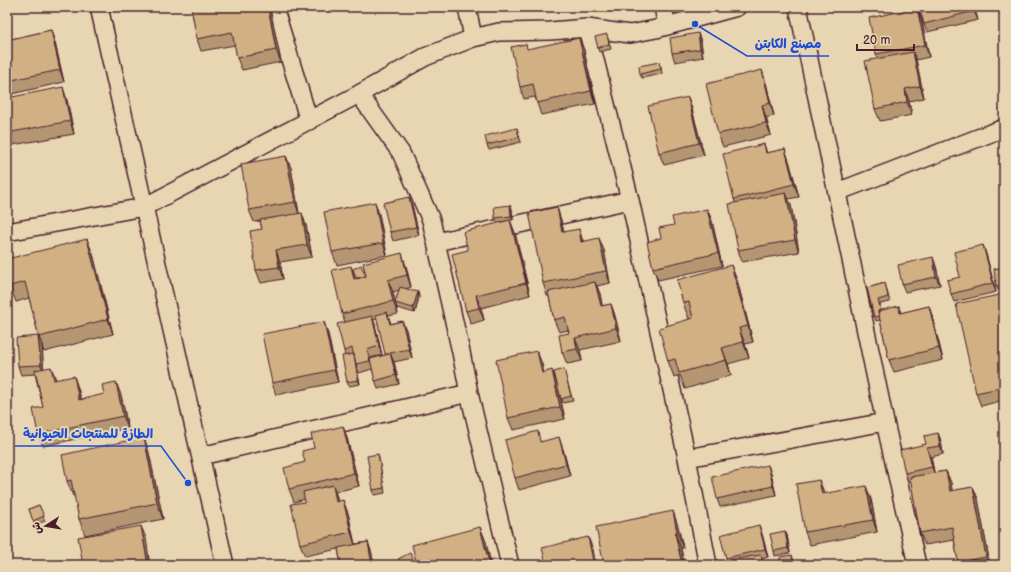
<svg xmlns="http://www.w3.org/2000/svg" width="1011" height="572" font-family="'Balsamiq Sans','Playpen Sans Arabic',sans-serif">
  <rect width="100%" height="100%" fill="#e8d6b3"/>
  <filter id="ink" filterUnits="userSpaceOnUse"><feTurbulence type="fractalNoise" baseFrequency=".025" numOctaves="2"/><feDisplacementMap in="SourceGraphic" scale="8" xChannelSelector="R" yChannelSelector="G"/><feConvolveMatrix kernelMatrix="1 2 1 2 8 2 1 2 1" color-interpolation-filters="sRGB"/></filter>
  <g filter="url(#ink)">
    <g fill="none" stroke-linecap="round" stroke-linejoin="round">
      <g stroke="#4a1f2b" stroke-width="20">
        <path id="street" d="M99 7 225 565
          M274 7 309 121
          M467 7 473 38
          M663 7 667 26
          M798 7 885 422 917 565
          M587 28 630 200 687 458 708 565
          M359 94 401 153 431 220 461 352 469 393 510 565
          M837 192 1004 128
          M7 232 144 207 359 94 425 57 473 38 499 32 550 31 587 28 630 34 656 29 737 7
          M436 242 630 200
          M201 456 469 393
          M687 458 885 422"/>
      </g>
      <use href="#street" stroke="#e8d6b3" stroke-width="17"/>
    </g>
    <path fill="#b49772" stroke="#4a1f2b" fill-rule="evenodd" d="M191 7H269L271 13 281 62 242 70 237 58 235 45 201 51 197 39Z
      M919 7H974L978 20 927 32 924 24Z
      M917 8 922 21 929 57 916 60 917 64 924 98 909 101 912 115 880 121 875 109 878 59 876 54Z
      M51 30 55 43 64 82 7 95V40Z
      M579 38 584 50 595 104 541 115 535 97 524 99 520 87Z
      M608 38 611 49 599 52 598 48Z
      M701 41 703 57 675 62 672 53Z
      M661 66 662 74 642 78 640 74Z
      M766 83 774 116 766 118 771 135 723 147 718 134Z
      M688 97 692 109 704 155 664 165 659 153Z
      M7 98 67 100 74 134 7 146Z
      M517 128 521 142 489 150 487 145Z
      M764 144 767 153 785 149 789 161 799 197 788 199 791 205 799 252 742 262 738 250 735 202 734 199Z
      M286 156 291 168 299 213 306 225 312 257 280 262 283 279 261 283 256 270 262 229 260 221 254 222 249 210Z
      M409 197 412 205 419 235 393 241 390 232Z
      M510 205 512 209 513 220H510L515 233 530 295 481 308 484 320 471 324 466 311 468 250 508 221 497 222 495 218Z
      M707 209 712 221 722 266 658 280 653 268 661 238 674 225Z
      M379 214 387 255 337 265 332 252Z
      M561 220 564 232 604 250 610 283 597 286 600 294 602 306 611 304 615 316 621 341 580 350 582 361 567 364 562 352 569 333 568 330 559 332 554 320 549 296H547L543 283Z
      M983 245 986 254 996 292 954 302 951 294 960 277Z
      M93 254 113 334 44 352 39 337 29 298 16 302 10 286Z
      M406 266 411 287 405 289 418 292 419 297 415 313 397 308 395 304 398 314 388 316 391 324 402 321 406 330 412 358 394 362 399 384 378 389 372 369 359 373 356 365 360 384 349 386 347 382 345 356 344 351 345 322 342 314 356 279ZM399 290 395 303 393 292ZM377 319 386 355 370 359V358L382 355 373 320Z
      M936 266 940 285 905 292 902 284Z
      M1004 267V289L998 290 996 286Z
      M737 280 753 342 745 344 749 358 728 364 731 375 685 389 680 375 674 377 668 361 693 318 689 319 683 303Z
      M885 283 890 302 880 304 881 311 899 306 901 313 929 306 933 319 943 360 894 372 889 360 880 320 876 321 867 288Z
      M1004 294V400L981 406 976 393Z
      M324 322 328 334 338 382 276 395 272 383Z
      M42 344 43 368 56 380 78 388 81 399 121 395 128 428 43 446 38 434 43 407 35 374 21 375 18 366Z
      M542 364 543 372 557 382 565 374 573 401 563 403 557 383 565 419 513 430 508 418Z
      M938 433 941 441 943 454 931 457 934 473 946 471 951 483 952 491 973 487 978 499 990 565H959L954 540 925 545 920 533 911 481H908L905 473 926 444Z
      M144 437 149 453 163 519 85 535 79 519 75 496H73L67 481Z
      M347 438 359 486 335 492 338 501 348 513 355 544 368 542 372 554 341 565 338 549 305 556 300 544 305 502V499L294 502 289 489 305 462 314 448Z
      M541 441 563 449 570 476 519 490 515 478Z
      M378 454 379 459 385 493 374 495 373 490Z
      M768 465 771 474 776 495 720 507 717 499Z
      M819 480 824 494 871 499 877 532 810 545 805 532Z
      M39 505 45 521 35 525 29 509Z
      M759 525 762 534 768 557 762 559 764 563 795 565H729L726 558Z
      M678 526 683 548H681L684 565H604Z
      M480 527 486 542 491 565H417Z
      M787 535 790 553 775 556 774 551Z"/>
    <path fill="#927b5c" stroke="#4a1f2b" d="M268 7H269L271 13 281 62 276 50Z
      M973 7H974L978 20 974 11Z
      M917 8 922 21 929 57 925 45Z
      M51 30 55 43 64 82 60 70Z
      M698 33 701 41 703 57 700 49Z
      M579 38 584 50 595 104 591 91Z
      M913 52 917 64 924 98 920 86Z
      M762 70 766 83 774 116 770 103Z
      M63 87 67 100 74 134 70 121Z
      M905 89 909 101 912 115 907 102Z
      M688 97 692 109 704 155 699 143Z
      M762 105 766 118 771 135 766 123Z
      M785 149 789 161 799 197 794 184Z
      M286 156 291 168 299 214 295 202Z
      M786 193 791 205 799 252 795 240Z
      M409 197 412 205 419 235 416 227Z
      M375 202 379 214 387 255 383 243Z
      M510 205 512 209 513 220 511 216Z
      M557 207 561 220 566 244 562 232Z
      M707 209 712 221 722 266 718 253Z
      M302 213 306 225 312 257 307 245Z
      M510 220 515 233 530 295 526 283Z
      M579 229 583 241 581 242Z
      M599 238 604 250 610 283 606 271Z
      M87 239 93 254 113 334 108 319Z
      M983 245 986 254 996 292 993 283Z
      M276 250 280 262 283 279 279 267Z
      M402 253 406 266 411 287 407 275Z
      M933 257 936 266 940 285 936 277Z
      M731 265 737 280 753 342 748 326Z
      M351 266 355 278 359 292 354 279Z
      M388 280 393 292 398 314 393 301Z
      M595 282 600 294 605 318 601 306Z
      M418 292 419 297 415 313 413 308Z
      M476 295 481 308 484 320 479 308Z
      M611 304 615 316 621 341 616 328Z
      M929 306 933 319 943 360 939 348Z
      M387 312 390 321 393 333 390 324Z
      M372 316 375 324 382 355 379 346Z
      M402 321 406 330 412 358 409 349Z
      M324 322 328 334 338 382 334 370Z
      M739 328 745 344 749 358 743 342Z
      M38 336 42 344 44 373 41 365Z
      M575 338 580 350 582 361 577 349Z
      M722 348 728 364 731 375Z
      M537 351 542 364 546 385 542 373Z
      M390 353 394 362 399 384 396 375Z
      M354 354 360 384 358 380Z
      M51 367 56 379 59 392 54 380Z
      M552 370 557 383 565 419 560 407Z
      M74 376 78 388 84 412 79 400Z
      M116 382 121 395 128 428 123 416Z
      M343 426 347 438 359 486 354 473Z
      M938 433 941 441 943 454 940 446Z
      M144 437 149 453 163 519 157 503Z
      M559 437 563 449 570 476 566 464Z
      M927 448 931 457 935 476 932 467Z
      M768 465 771 474 776 495 773 486Z
      M946 471 951 483 954 504 950 491Z
      M819 480 824 492 827 506 822 494Z
      M333 485 337 497 341 514 336 502Z
      M866 486 871 499 877 532 873 520Z
      M973 487 978 499 990 565H989L986 557Z
      M343 500 348 513 355 545 351 532Z
      M673 511 678 526 683 548 677 532Z
      M759 525 762 534 768 557 765 549Z
      M141 526 146 538 150 565H148Z
      M480 527 486 542 491 565H489V563Z
      M785 531 787 535 790 553 788 548Z
      M675 533 681 548 684 565H682Z
      M588 537 593 549 596 565H594Z
      M368 542 372 554 374 565H372Z
      M792 555 795 565H793Z"/>
    <path fill="#d1b084" stroke="#4a1f2b" d="M191 7H268L276 50 237 58 232 32 197 39Z
      M919 7H973L974 11 924 24Z
      M917 8 925 45 876 54 869 18Z
      M51 30 60 70 7 81V40Z
      M698 33 700 49 672 53 670 38Z
      M607 34 609 44 598 48 595 37Z
      M579 38 591 91 537 103 533 84 520 87 511 47 526 44 527 49Z
      M913 52 920 86 905 89 907 102 875 109 865 61Z
      M659 62 661 69 640 74 639 66Z
      M762 70 770 103 762 105 766 123 718 134 706 84Z
      M63 87 70 121 7 133V98Z
      M688 97 699 143 659 153 648 106Z
      M517 128 519 137 487 145 485 136Z
      M764 144 766 153 785 149 794 184 734 199 723 154Z
      M286 156 295 202 249 210 241 164Z
      M786 193 795 240 738 250 729 204Z
      M409 197 416 227 390 232 383 203Z
      M375 202 383 243 332 252 324 212Z
      M510 205 511 216 495 218 494 207Z
      M557 207 562 232 579 229 581 242 599 238 606 271 543 283 529 213Z
      M707 209 718 253 653 268 647 242 661 238 659 228 674 225 672 217Z
      M302 213 307 245 276 250 279 267 256 270 250 231 262 229 260 220Z
      M510 220 526 283 476 295 479 308 466 311 452 254 468 250 463 232Z
      M87 239 108 319 39 337 25 282 10 286 7 275V259Z
      M983 245 993 283 951 294 947 280 960 277 954 252Z
      M402 253 407 275 388 280 393 301 342 314 332 270 351 266 354 279 366 276 363 263Z
      M933 257 936 277 902 284 898 265Z
      M361 265 366 276 357 279 353 269Z
      M731 265 748 326 739 328 743 342 722 348 726 360 679 373 675 359 668 361 659 328 693 318 689 302 683 303 677 280Z
      M1004 267V285L996 286 994 269Z
      M595 282 601 306 611 304 616 328 575 338 577 349 562 352 559 335 569 333 565 317 554 320 548 292Z
      M885 283 888 297 878 300 881 311H878L879 316 874 317 867 288Z
      M400 287 418 292 413 308 395 303Z
      M1004 294V387L976 393 956 304Z
      M899 306 900 313 929 306 939 348 889 360 878 311Z
      M387 312 390 324 402 321 409 349 390 353 396 375 375 381 370 359 389 354H385L376 315Z
      M372 316 379 346 367 350 370 361 356 364 352 348 344 351 337 324Z
      M324 322 334 370 272 383 262 334Z
      M38 336 41 365 18 366 16 338Z
      M537 351 542 373 552 370 560 407 508 418 496 360Z
      M354 354 358 380 347 382 342 356Z
      M51 367 54 380 74 376 79 400 104 394 102 385 116 382 123 416 38 434 33 409 43 407 35 370Z
      M564 369 571 396 561 399 554 372Z
      M343 426 354 473 289 489 284 468 305 462 302 451 314 448 311 434Z
      M538 431 540 442 559 437 566 464 515 478 505 440Z
      M938 433 940 446 927 448 932 467 905 473 900 450 926 444 924 436Z
      M144 437 157 503 79 519 71 480 67 481 62 455Z
      M378 454 384 488 373 490 367 456Z
      M768 465 773 486 717 499 712 477Z
      M946 471 950 491 973 487 986 557 958 562 952 527 920 533 910 477Z
      M819 480 822 494 866 486 873 520 805 532 796 484Z
      M333 485 336 502 343 500 351 532 300 544 291 504 305 502 303 492Z
      M39 505 44 516 33 521 29 509Z
      M673 511 677 532 675 533 682 565H604L596 527Z
      M759 525 765 549 726 558 720 535Z
      M141 526 148 565H83L78 537Z
      M480 527 489 563 482 565H417L412 545Z
      M785 531 788 548 774 551 770 534Z
      M588 537 594 565H542L546 564 542 548Z
      M368 542 372 565H340H341L338 548Z
      M410 553 416 565H400L398 559Z
      M761 555 763 564 780 561V557L792 555 793 565H730L729 560Z"/>
  </g>
  <path fill="none" stroke="#1d4ed8" stroke-width="1.5" d="M695 24L747 56H829M188 483L161 446H15"/>
  <g fill="#1d4ed8" stroke="#e8d6b3" stroke-width="1.5">
    <circle cx="695" cy="24" r="4"/>
    <circle cx="188" cy="483" r="4"/>
  </g>
  <g font-size="13" text-anchor="middle" font-weight="bold" fill="#1d4ed8" stroke="#e8d6b3" stroke-width="4" stroke-linejoin="round" paint-order="stroke">
    <text x="788" y="48">مصنع الكابتن</text>
    <text x="88" y="438">الطازة للمنتجات الحيوانية</text>
  </g>
  <rect width="1011" height="572" fill="none" stroke="#e8d6b3" stroke-width="24"/>
  <rect x="12" y="12" width="987" height="548" fill="none" stroke="#4a1f2b" stroke-width="1.5" filter="url(#ink)"/>
  <g transform="translate(46 526) rotate(258)" stroke="#e8d6b3" stroke-width="3" paint-order="stroke">
  <path d="M0-3L7 15L0 10L-7 15Z" fill="#4a1f2b"/>
  <text y="-6" font-size="11" font-weight="bold" text-anchor="middle" fill="#4a1f2b">ش</text>
  </g>
  <path d="M857 44v6h57v-6" fill="none" stroke="#4a1f2b" stroke-width="2"/>
  <text x="863" y="44" font-size="12" fill="#4a1f2b" stroke="#e8d6b3" stroke-width="3" paint-order="stroke">20 m</text>
</svg>
